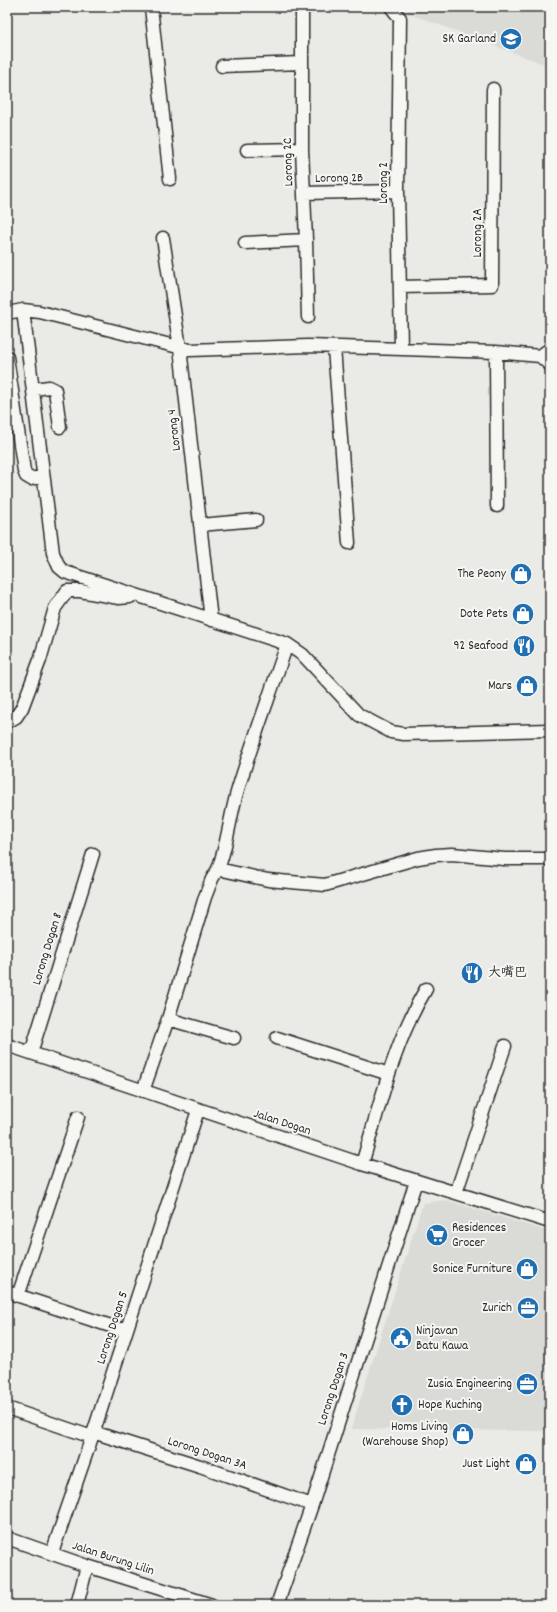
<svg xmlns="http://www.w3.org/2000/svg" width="557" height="1612" font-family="Dekko,'LXGW WenKai TC',sans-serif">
  <rect width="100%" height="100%" fill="#eaeae6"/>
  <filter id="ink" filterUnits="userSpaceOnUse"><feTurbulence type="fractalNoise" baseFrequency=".025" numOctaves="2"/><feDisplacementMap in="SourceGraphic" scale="8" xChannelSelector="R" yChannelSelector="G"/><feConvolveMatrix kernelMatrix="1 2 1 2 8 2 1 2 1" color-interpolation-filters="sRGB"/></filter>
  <g filter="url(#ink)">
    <path fill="#dadad6" d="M404 7H543L544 64 410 14Z
      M446 1200 550 1232V1431L351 1429 423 1203Z"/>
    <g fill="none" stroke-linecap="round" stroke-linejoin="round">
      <g stroke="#2b2b2b" stroke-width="15">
        <path id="minor" d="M151 7 170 179
          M302 7V149L306 240 308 317
          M391 7 400 18 398 191 401 348
          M222 66 301 63
          M247 150 302 149
          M304 193 398 191
          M163 238 180 348 211 620
          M245 243 306 240
          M400 287 492 285 493 89
          M7 313 23 310
          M334 348 349 543
          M496 352 497 506
          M540 356 550 349
          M7 357 24 471 26 476 31 479 43 476
          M34 389 49 387 55 390 60 427
          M200 525 256 520
          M287 644 303 655 359 715 391 732 404 734 550 730
          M7 722 16 717 22 708 40 660 55 608 67 591H80L119 598 130 597
          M218 869C228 843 230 815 238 789 253 740 271 692 287 644L65 572 59 567 53 553 23 310 40 312 190 350 308 346 496 352 540 356 550 365
          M168 1019 234 1038
          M277 1038 389 1074
          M7 1045 362 1164 550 1222
          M31 1053 93 854
          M143 1091 168 1019 205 897 212 879 218 869 268 880 325 885 418 858 436 855 452 854 504 859H550
          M362 1164C380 1105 394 1042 426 989
          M456 1193 505 1046
          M7 1292 126 1331
          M18 1296 78 1117
          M7 1408 92 1437
          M93 1432 200 1466 312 1505
          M7 1538 87 1566 212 1605
          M52 1553 92 1437 198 1110
          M77 1605 87 1566
          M277 1605 312 1505 416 1181"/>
      </g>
      <use href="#minor" stroke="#f6f6f2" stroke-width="12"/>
    </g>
  </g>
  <defs>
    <g id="school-disc" transform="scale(1.15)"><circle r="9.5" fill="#1f6fb2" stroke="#f6f6f2"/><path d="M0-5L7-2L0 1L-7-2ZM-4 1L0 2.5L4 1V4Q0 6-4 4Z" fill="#fff"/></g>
    <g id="shop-disc" transform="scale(1.15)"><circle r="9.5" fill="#1f6fb2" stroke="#f6f6f2"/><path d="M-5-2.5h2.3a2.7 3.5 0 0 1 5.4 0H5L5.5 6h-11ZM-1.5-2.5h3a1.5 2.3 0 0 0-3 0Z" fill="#fff"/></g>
    <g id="restaurant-disc" transform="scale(1.15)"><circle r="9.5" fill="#1f6fb2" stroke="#f6f6f2"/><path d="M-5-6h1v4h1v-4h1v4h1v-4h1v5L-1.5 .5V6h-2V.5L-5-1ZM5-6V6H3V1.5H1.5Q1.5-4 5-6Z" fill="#fff"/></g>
    <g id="supermarket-disc" transform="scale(1.15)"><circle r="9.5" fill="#1f6fb2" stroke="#f6f6f2"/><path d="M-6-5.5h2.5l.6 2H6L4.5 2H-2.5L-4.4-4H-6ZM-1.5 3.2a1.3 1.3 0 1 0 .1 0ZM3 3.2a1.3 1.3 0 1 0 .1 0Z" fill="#fff"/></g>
    <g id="office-disc" transform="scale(1.15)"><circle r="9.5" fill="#1f6fb2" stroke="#f6f6f2"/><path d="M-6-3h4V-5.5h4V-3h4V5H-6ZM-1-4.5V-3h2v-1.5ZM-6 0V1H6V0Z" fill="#fff"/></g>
    <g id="civic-disc" transform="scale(1.15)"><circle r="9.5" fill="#1f6fb2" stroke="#f6f6f2"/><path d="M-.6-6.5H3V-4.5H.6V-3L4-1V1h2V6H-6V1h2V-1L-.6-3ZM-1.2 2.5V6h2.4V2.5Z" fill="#fff"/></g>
    <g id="church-disc" transform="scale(1.15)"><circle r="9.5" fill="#1f6fb2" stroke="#f6f6f2"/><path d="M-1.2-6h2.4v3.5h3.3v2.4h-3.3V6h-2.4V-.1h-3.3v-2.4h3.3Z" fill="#fff"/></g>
  </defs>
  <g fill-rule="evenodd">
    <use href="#school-disc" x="511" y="39"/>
    <use href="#shop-disc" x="521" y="574"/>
    <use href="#shop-disc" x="523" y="614"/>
    <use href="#restaurant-disc" x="524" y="646"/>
    <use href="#shop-disc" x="527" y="686"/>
    <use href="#restaurant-disc" x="472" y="973"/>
    <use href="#supermarket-disc" x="437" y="1235"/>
    <use href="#shop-disc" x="527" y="1269"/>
    <use href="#office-disc" x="528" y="1308"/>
    <use href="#civic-disc" x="401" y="1338"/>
    <use href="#office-disc" x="527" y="1384"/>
    <use href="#church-disc" x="402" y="1405"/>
    <use href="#shop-disc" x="463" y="1434"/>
    <use href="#shop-disc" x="526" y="1464"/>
  </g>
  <g text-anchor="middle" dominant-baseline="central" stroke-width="4" stroke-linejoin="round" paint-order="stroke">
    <g font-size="13" fill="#2b2b2b" stroke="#f6f6f2" text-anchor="end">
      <text x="496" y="39">SK Garland</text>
      <text x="506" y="574">The Peony</text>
      <text x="508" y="614">Dote Pets</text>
      <text x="508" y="646">92 Seafood</text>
      <text x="512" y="686">Mars</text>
      <text x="488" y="973" text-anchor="start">大嘴巴</text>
      <text x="452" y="1228" text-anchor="start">Residences<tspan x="452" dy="15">Grocer</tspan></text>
      <text x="512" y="1269">Sonice Furniture</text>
      <text x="512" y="1308">Zurich</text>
      <text x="416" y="1331" text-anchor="start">Ninjavan<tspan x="416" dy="15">Batu Kawa</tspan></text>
      <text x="512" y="1384">Zusia Engineering</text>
      <text x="418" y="1405" text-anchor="start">Hope Kuching</text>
      <text x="448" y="1427">Homs Living<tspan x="448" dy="15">(Warehouse Shop)</tspan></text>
      <text x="510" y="1464">Just Light</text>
    </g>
    <g font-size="13" fill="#2b2b2b" stroke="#f6f6f2">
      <text transform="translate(289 162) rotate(-92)">Lorong 2C</text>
      <text transform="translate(339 179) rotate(-1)">Lorong 2B</text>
      <text transform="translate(384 183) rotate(-90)">Lorong 2</text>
      <text transform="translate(478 233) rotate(-90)">Lorong 2A</text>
      <text transform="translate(175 430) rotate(-97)">Lorong 4</text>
      <text transform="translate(48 949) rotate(-73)">Lorong Dogan 8</text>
      <text transform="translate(282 1123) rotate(18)">Jalan Dogan</text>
      <text transform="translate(113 1328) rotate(-72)">Lorong Dogan 5</text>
      <text transform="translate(334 1389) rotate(-72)">Lorong Dogan 3</text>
      <text transform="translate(207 1454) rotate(18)">Lorong Dogan 3A</text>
      <text transform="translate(113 1559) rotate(18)">Jalan Burung Lilin</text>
    </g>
  </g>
  <rect width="557" height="1612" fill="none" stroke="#f6f6f2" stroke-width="24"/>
  <rect x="12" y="12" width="533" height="1588" fill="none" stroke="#2b2b2b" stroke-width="1.5" filter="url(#ink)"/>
</svg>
